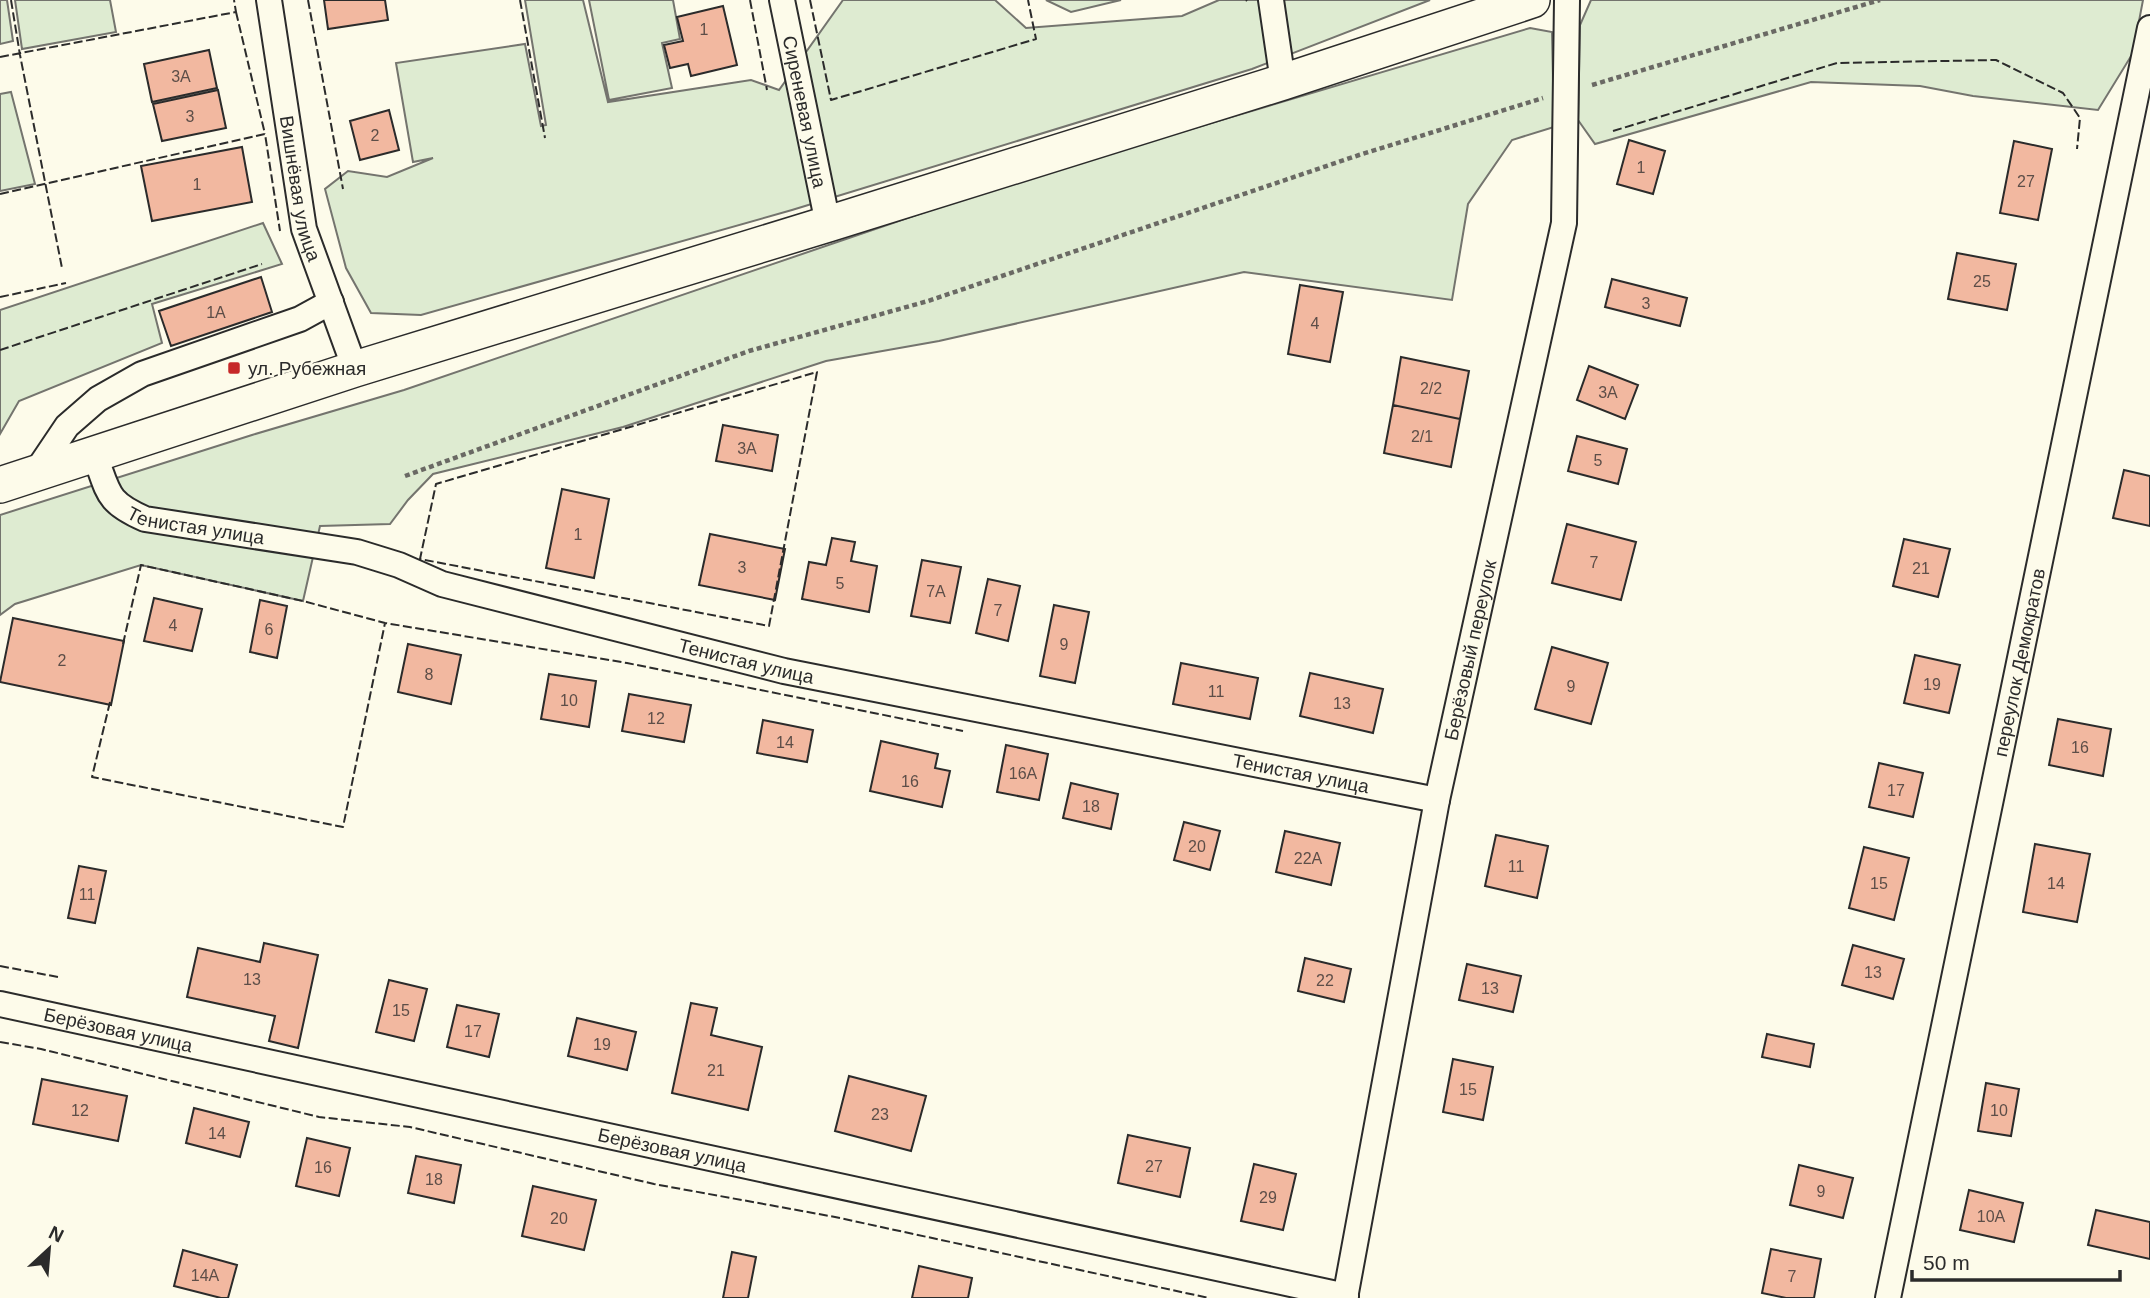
<svg xmlns="http://www.w3.org/2000/svg" width="2150" height="1298" font-family="Arial,sans-serif">
  <rect width="100%" height="100%" fill="#fdfbea"/>
  <path fill="#deebd1" stroke="#74746e" stroke-width="2" d="M0 0H7L13 41 0 44Z
    M15 0H110L116 32 22 49Z
    M525 0H583L608 102 751 80 779 90 843 0H995L1026 28 1182 16 1219 0H1430L1252 69 792 210 421 315 371 313 346 268 325 189 348 171 387 177 433 158 413 162 396 63 525 44 541 126 546 125Z
    M589 0H673L680 39 662 43 672 88 609 100Z
    M1046 0H1121L1071 12Z
    M1591 0H2143L2133 53 2098 110 1973 96 1920 86 1811 82 1595 144 1578 120 1580 25Z
    M1530 28 1552 32 1554 127 1512 140 1468 204 1452 300 1244 272 939 341 826 361 623 427 433 474 408 500 390 524 320 526 303 601 141 565 15 604 0 615V515L252 435 404 390 1013 182Z
    M11 92 35 184 0 191V94Z
    M263 223 282 264 152 304 162 343 19 401 0 434V310Z"/>
  <path fill="#f2b8a0" stroke="#2b2b2b" stroke-width="2" d="M324 0H385L388 20 328 29Z
    M723 6 737 65 691 76 688 64 670 68 664 45 683 41 677 17Z
    M209 50 217 88 152 102 144 64Z
    M218 90 226 128 162 141 153 104Z
    M389 110 399 150 360 160 350 121Z
    M1629 140 1665 151 1653 194 1617 184Z
    M2014 141 2052 149 2038 220 2000 213Z
    M242 147 252 202 152 221 141 166Z
    M1957 253 2016 264 2007 310 1948 299Z
    M261 277 272 312 171 346 159 311Z
    M1612 279 1687 298 1680 326 1605 307Z
    M1300 285 1343 292 1330 362 1288 354Z
    M1401 357 1469 371 1460 419 1393 405Z
    M1589 366 1638 385 1625 419 1577 400Z
    M1393 405 1460 419 1451 467 1384 453Z
    M723 425 778 435 772 471 716 461Z
    M1577 436 1627 449 1618 484 1568 471Z
    M2124 470 2150 476V526L2113 518Z
    M562 489 609 499 594 578 546 568Z
    M1567 524 1636 542 1621 600 1552 583Z
    M710 534 785 549 775 600 699 585Z
    M832 538 855 542 851 561 877 566 869 612 802 599 809 562 826 565Z
    M1904 539 1950 549 1938 597 1893 586Z
    M922 560 961 567 950 623 911 616Z
    M988 579 1020 586 1008 641 976 633Z
    M154 598 202 609 192 651 144 641Z
    M260 600 287 606 277 658 250 652Z
    M1054 605 1089 612 1075 683 1040 676Z
    M13 618 124 641 111 705 0 682Z
    M408 644 461 655 451 704 398 692Z
    M1552 647 1608 663 1591 724 1535 709Z
    M1915 655 1960 665 1949 713 1904 703Z
    M1181 663 1258 678 1250 719 1173 704Z
    M1310 673 1383 689 1373 733 1300 716Z
    M549 674 596 681 589 727 541 719Z
    M629 694 691 705 684 742 622 731Z
    M2058 719 2111 729 2103 776 2049 765Z
    M763 720 813 730 807 762 757 753Z
    M881 741 938 754 935 768 950 771 942 807 870 791Z
    M1006 745 1048 754 1039 800 997 792Z
    M1879 763 1923 773 1913 817 1869 807Z
    M1071 783 1118 794 1111 829 1063 818Z
    M1184 822 1220 831 1210 870 1174 860Z
    M1285 831 1340 843 1331 885 1276 872Z
    M1496 835 1548 846 1537 898 1485 886Z
    M2035 844 2090 854 2077 922 2023 912Z
    M1864 847 1909 858 1894 920 1849 908Z
    M79 866 106 871 95 923 68 918Z
    M264 943 318 955 298 1048 269 1041 275 1016 187 997 198 948 260 962Z
    M1853 945 1904 959 1893 999 1842 985Z
    M1305 958 1351 969 1344 1002 1298 991Z
    M1467 964 1521 976 1513 1012 1459 1000Z
    M389 980 427 989 414 1041 376 1032Z
    M691 1003 717 1008 711 1035 762 1047 748 1110 672 1093Z
    M457 1005 499 1014 489 1057 447 1047Z
    M577 1018 636 1032 627 1070 568 1056Z
    M1767 1034 1814 1044 1810 1067 1762 1057Z
    M1453 1059 1493 1067 1483 1120 1443 1112Z
    M849 1076 926 1096 911 1151 835 1131Z
    M42 1079 127 1096 118 1141 33 1124Z
    M1986 1083 2019 1089 2011 1136 1978 1131Z
    M194 1108 249 1122 240 1157 186 1143Z
    M1128 1135 1190 1148 1180 1197 1118 1183Z
    M307 1138 350 1148 339 1196 296 1186Z
    M416 1156 461 1165 454 1203 408 1193Z
    M1254 1164 1296 1174 1283 1230 1241 1221Z
    M1799 1165 1853 1178 1843 1218 1790 1205Z
    M533 1186 596 1200 584 1250 522 1236Z
    M1969 1190 2023 1203 2014 1242 1960 1230Z
    M2096 1210 2150 1222V1259L2088 1245Z
    M1771 1249 1821 1259 1814 1298H1786L1762 1293Z
    M183 1250 237 1265 228 1298H221L174 1286Z
    M732 1252 756 1257 748 1298H723Z
    M919 1266 972 1278 968 1298H912Z"/>
  <g fill="none" stroke-linecap="round" stroke-linejoin="round">
    <g stroke="#2b2b2b" stroke-width="28">
      <g id="street">
        <path id="s1" d="M269 0 304 229 355 369"/>
        <path id="s2" d="M782 0 828 224"/>
        <path d="M1271 0 1283 82"/>
        <path id="s3" d="M95 456C109 493 106 502 145 519L357 552 399 565 442 584 784 671 1437 800"/>
        <path d="M34 475 67 426 98 399 142 374 300 319 331 302"/>
        <path id="s4" d="M0 1004 1346 1296"/>
        <path id="s5" d="M1345 1298 1437 800 1564 223 1567 0"/>
        <path id="s6" d="M1888 1298 2150 28"/>
      </g>
    </g>
    <g stroke="#2b2b2b" stroke-width="38">
      <path id="secondary" d="M0 485 355 369 828 224 1283 82 1532 0"/>
    </g>
    <path stroke="#6a6964" stroke-width="4.5" stroke-dasharray="5 3.5" stroke-linecap="butt" d="M1592 85 1880 0
      M405 476 749 351 928 301 1359 155 1543 98"/>
    <use href="#street" stroke="#fdfbea" stroke-width="24"/>
    <use href="#secondary" stroke="#fdfbea" stroke-width="35"/>
    <path stroke="#2b2b2b" stroke-width="2" stroke-dasharray="9 3.5" stroke-linecap="butt" d="M11 0 20 55 62 268
      M308 0 343 189
      M520 0 545 138
      M750 0 767 90
      M810 0 831 100 1036 39 1028 0
      M1246 0 1247 1
      M236 12 265 134
      M0 57 236 12 234 0
      M1613 131 1837 63 1996 60 2063 93 2080 118 2077 149
      M0 194 265 134 280 231
      M0 297 66 283
      M0 350 262 264
      M817 372 769 626 420 559 436 484Z
      M123 644 141 565 303 601 385 623 627 663 963 731
      M110 702 92 777 343 827 385 623
      M0 966 58 977
      M0 1042 41 1049 319 1117 410 1127 654 1184 835 1217 1209 1298"/>
  </g>
  <rect fill="#c62828" stroke="#fdfbea" stroke-width="2.5" x="227" y="361" width="14" height="14" rx="3.5"/>
  <g text-anchor="middle" dominant-baseline="central" stroke-width="5" stroke-linejoin="round" paint-order="stroke">
    <g font-size="16" fill="#5d4e48">
      <text x="704" y="29">1</text>
      <text x="181" y="76">3А</text>
      <text x="190" y="116">3</text>
      <text x="375" y="135">2</text>
      <text x="1641" y="167">1</text>
      <text x="2026" y="181">27</text>
      <text x="197" y="184">1</text>
      <text x="1982" y="281">25</text>
      <text x="1646" y="303">3</text>
      <text x="216" y="312">1А</text>
      <text x="1315" y="323">4</text>
      <text x="1431" y="388">2/2</text>
      <text x="1608" y="392">3А</text>
      <text x="1422" y="436">2/1</text>
      <text x="747" y="448">3А</text>
      <text x="1598" y="460">5</text>
      <text x="578" y="534">1</text>
      <text x="1594" y="562">7</text>
      <text x="742" y="567">3</text>
      <text x="1921" y="568">21</text>
      <text x="840" y="583">5</text>
      <text x="936" y="591">7А</text>
      <text x="998" y="610">7</text>
      <text x="173" y="625">4</text>
      <text x="269" y="629">6</text>
      <text x="1064" y="644">9</text>
      <text x="62" y="660">2</text>
      <text x="429" y="674">8</text>
      <text x="1932" y="684">19</text>
      <text x="1571" y="686">9</text>
      <text x="1216" y="691">11</text>
      <text x="569" y="700">10</text>
      <text x="1342" y="703">13</text>
      <text x="656" y="718">12</text>
      <text x="785" y="742">14</text>
      <text x="2080" y="747">16</text>
      <text x="1023" y="773">16А</text>
      <text x="910" y="781">16</text>
      <text x="1896" y="790">17</text>
      <text x="1091" y="806">18</text>
      <text x="1197" y="846">20</text>
      <text x="1308" y="858">22А</text>
      <text x="1516" y="866">11</text>
      <text x="1879" y="883">15</text>
      <text x="2056" y="883">14</text>
      <text x="87" y="894">11</text>
      <text x="1873" y="972">13</text>
      <text x="252" y="979">13</text>
      <text x="1325" y="980">22</text>
      <text x="1490" y="988">13</text>
      <text x="401" y="1010">15</text>
      <text x="473" y="1031">17</text>
      <text x="602" y="1044">19</text>
      <text x="716" y="1070">21</text>
      <text x="1468" y="1089">15</text>
      <text x="80" y="1110">12</text>
      <text x="1999" y="1110">10</text>
      <text x="880" y="1114">23</text>
      <text x="217" y="1133">14</text>
      <text x="1154" y="1166">27</text>
      <text x="323" y="1167">16</text>
      <text x="434" y="1179">18</text>
      <text x="1821" y="1191">9</text>
      <text x="1268" y="1197">29</text>
      <text x="1991" y="1216">10А</text>
      <text x="559" y="1218">20</text>
      <text x="205" y="1275">14А</text>
      <text x="1792" y="1276">7</text>
    </g>
    <g font-size="19" fill="#2b2b2b" stroke="#fdfbea">
      <text stroke="none"><textPath href="#s2" startOffset="114">Сиреневая улица</textPath></text>
      <text stroke="none"><textPath href="#s1" startOffset="191">Вишнёвая улица</textPath></text>
      <text stroke="none"><textPath href="#s3" startOffset="136">Тенистая улица</textPath></text>
      <text stroke="none"><textPath href="#s5" startOffset="660">Берёзовый переулок</textPath></text>
      <text stroke="none"><textPath href="#s3" startOffset="704">Тенистая улица</textPath></text>
      <text stroke="none"><textPath href="#s6" startOffset="649">переулок Демократов</textPath></text>
      <text stroke="none"><textPath href="#s3" startOffset="1270">Тенистая улица</textPath></text>
      <text stroke="none"><textPath href="#s4" startOffset="121">Берёзовая улица</textPath></text>
      <text stroke="none"><textPath href="#s4" startOffset="688">Берёзовая улица</textPath></text>
    </g>
    <g font-size="19" fill="#2b2b2b" stroke="#fdfbea" text-anchor="start">
      <text x="248" y="368">ул. Рубежная</text>
    </g>
  </g>
  <g transform="translate(49 1249) rotate(26)" stroke="#fdfbea" stroke-width="5" paint-order="stroke">
  <path d="M0-5L12 26L0 18L-12 26Z" fill="#2b2b2b"/>
  <text y="-10" font-size="19" font-weight="bold" text-anchor="middle" fill="#2b2b2b">N</text>
  </g>
  <path d="M1912 1270v10h208v-10" fill="none" stroke="#2b2b2b" stroke-width="3.5"/>
  <text x="1923" y="1270" font-size="21" fill="#2b2b2b" stroke="#fdfbea" stroke-width="5" paint-order="stroke">50 m</text>
</svg>
